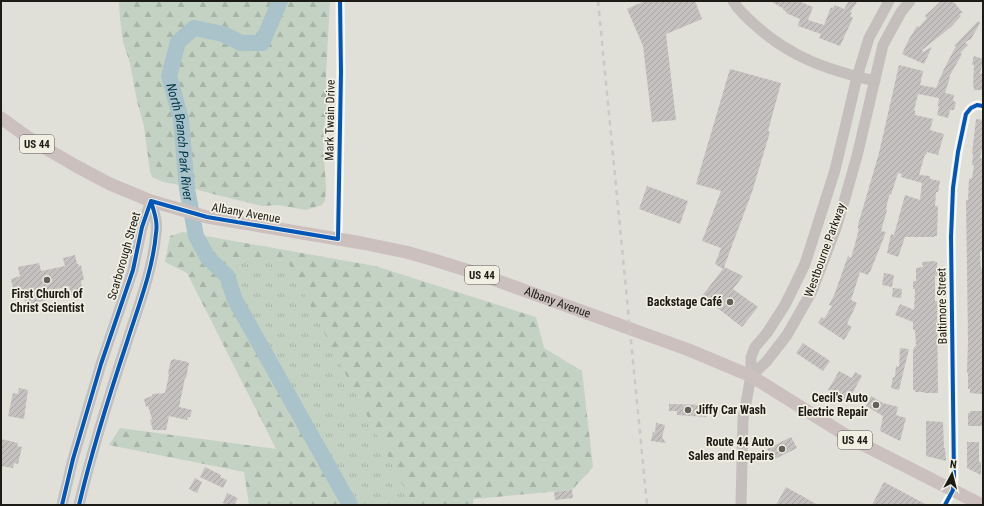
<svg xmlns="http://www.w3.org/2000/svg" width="984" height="506" font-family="'Roboto Condensed',sans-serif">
  <defs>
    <pattern id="forest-firs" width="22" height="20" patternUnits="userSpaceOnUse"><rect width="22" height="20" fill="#c3d2c3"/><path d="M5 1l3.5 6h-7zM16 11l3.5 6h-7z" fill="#a7b4a7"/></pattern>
    <pattern id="park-tufts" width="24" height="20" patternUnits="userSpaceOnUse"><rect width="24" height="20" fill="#c3d2c3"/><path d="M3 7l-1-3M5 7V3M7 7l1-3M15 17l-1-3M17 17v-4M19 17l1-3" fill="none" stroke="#a7b4a7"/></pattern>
    <pattern id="building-hatch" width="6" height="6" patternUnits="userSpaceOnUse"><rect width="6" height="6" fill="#c4c1c0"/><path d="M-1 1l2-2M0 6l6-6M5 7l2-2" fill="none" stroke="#a8a5a4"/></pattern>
  </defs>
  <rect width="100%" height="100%" fill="#e0dfd8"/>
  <path fill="url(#forest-firs)" d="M119 1H330L326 75 327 99 323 141 326 188 325 200 322 205 306 210 278 205 262 206 213 194 185 186 163 182 152 177 150 172 144 126 137 101 130 63 123 42 120 19Z
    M183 232 375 266 536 317 544 348 582 371 593 467 572 490 473 499V505H249L244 472 109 445 120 428 276 449 187 273 165 262 170 236Z"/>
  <path fill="url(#park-tufts)" d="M286 258 413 505H345L337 488 280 387 220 264Z"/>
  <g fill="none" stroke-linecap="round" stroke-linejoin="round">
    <path stroke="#aac3cb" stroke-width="16" id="s1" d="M280 1 262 43H241L223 34 194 28 178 42 169 76 181 119 187 189 196 236 208 258 227 276 235 300 350 505"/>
  </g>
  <path fill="url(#building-hatch)" d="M645 1H695L702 19 666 34 676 120 652 122 643 46 627 9Z
    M770 1H798L813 7 808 20 824 25 831 7 833 8 835 5 844 9 849 1H858L850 12 852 13 850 16 853 18 840 46 819 38 821 34 798 26 800 19 786 13 787 12 783 10 784 9Z
    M941 1H953L963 13 959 14 961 16 951 27 922 50 923 52 932 47 924 64 902 54 909 39 917 26 919 27 927 18 925 16Z
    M978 21 980 23 971 39 965 42 968 45 960 53 962 54 949 77H950L945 93 954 95 953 101 956 102 954 110H950L948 118 937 115 939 107 938 106 939 98 918 94 914 110 915 111V115L933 119 930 130 944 134 938 155 927 152 926 155 925 154 919 175 930 176V179L940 181 938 192H936L935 206H938L937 236H934V237H905L898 257 887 253 891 234 894 235 905 195 920 200 922 183 901 177 902 174 898 173 891 195 890 194 889 196 886 209 887 210 881 231 886 232 870 272H869L868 275 860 272 851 300 857 303 847 324 852 327 844 340 818 323 822 317 824 319 832 306 829 305 835 293 848 256 851 258 855 244 859 229H858V225L879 153 899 65 923 71 920 85 936 88 944 69 956 46H954Z
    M974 56 983 59 980 74H983V90H974V87L973 86 974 65 972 64Z
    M730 69 781 83 768 131 770 132 752 192 724 267 743 276 733 289 758 307 742 327 702 296 723 269 715 264 721 248 702 241 721 191 696 184Z
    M976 119 983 120V144L980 158 983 159V251H981L980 252 981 269H983V274L982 394 970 393V389H968V374L967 372 968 342 966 200H968L969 179 972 178 974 165H972L973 154H972Z
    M647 186 688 201 680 224 639 209Z
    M75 255 77 264H78L79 266 81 265 84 280H82L81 283 83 292 71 295 69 286 45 292 47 300 26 305 24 296 15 298 11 279 20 276 18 267 39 263 41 271 65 266 63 258Z
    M935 261V262H937L938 275 935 276V301H937L938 393H924V392H915V390H913V349H914V347L916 346 915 330H913V322L895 315 900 304 914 310 915 289H913V281H916V268L923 267 922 262Z
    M884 273 894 275 892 287 882 285Z
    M893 288 902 289 901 298 892 297Z
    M803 343 830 361 823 371 796 353Z
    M900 348 909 349 899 390 891 388 893 377H895L896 366 899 367Z
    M173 359 188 362 187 363H189L186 378H185L179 407 192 410 190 417H188L187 420 169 416 166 430H153L150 420 152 419 148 406 146 407 144 399 152 396V394L165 393 169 375 168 374 171 360H173Z
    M839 371 852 378 855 372 862 376 849 399 846 401 828 390Z
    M19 388 28 390 24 419 8 416 13 393 18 394Z
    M871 396 883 403 898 407 896 415 906 418 900 441 880 431 883 416 866 406Z
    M669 404 707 405 706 417 677 415V411H669Z
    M970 411H983V426H968V413H970Z
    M926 421 943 422 944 448H945L946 461 926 456Z
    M656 423 665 425 662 437 666 443 651 441 653 432 655 433Z
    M791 437 797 448 773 460 767 449Z
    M1 439 18 443 17 446 22 447 18 464 14 463 13 468 1 466Z
    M967 442H979V462H981V475L967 468Z
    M205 467 221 475 220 477 227 480 223 488 200 477Z
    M195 478 202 482 197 493 189 489Z
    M884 482 899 490 927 505H872Z
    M786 487 818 505H776Z
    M572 490 573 498 555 500 554 492Z
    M227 493 238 498 234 505H227L223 503Z"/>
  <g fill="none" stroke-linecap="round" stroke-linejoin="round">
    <path stroke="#fafaf9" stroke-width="9" d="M338 239 341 72 340 1
      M945 505 953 490 954 477 951 237 953 188 958 152 966 114 971 108 977 105 983 106"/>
    <path stroke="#c4bfbc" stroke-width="11" d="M733 1C738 9 746 17 754 24 789 57 828 70 875 81
      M751 376 766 362 787 335 812 291 836 228 844 202 857 156 883 45 901 12 910 1
      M62 505 73 459 101 364 133 270 142 227 151 201
      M79 505C92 450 109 396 127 342 138 307 153 270 156 233 158 222 154 212 151 201
      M741 505 743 419 751 376V357L755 347 767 333 785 305 805 264 835 170 857 77 869 38 889 1"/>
    <path stroke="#ccc0bf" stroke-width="13" id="s2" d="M1 118 33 141 76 166 110 184 151 201 207 217 362 243 406 252 434 260 479 274 689 350 751 376 852 439 982 505"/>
    <path stroke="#cac9c7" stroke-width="2.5" stroke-dasharray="5 5" stroke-linecap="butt" d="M598 1 647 505"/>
    <g stroke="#f1efe2" stroke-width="6">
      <path id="cycleway" d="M151 201 207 217 338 239 341 72 340 1
        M62 505 73 459 101 364 133 270 142 227 151 201
        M79 505C92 450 109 396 127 342 138 307 153 270 156 233 158 222 154 212 151 201
        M945 505 953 490 954 477 951 237 953 188 958 152 966 114 971 108 977 105 983 106"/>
    </g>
    <use href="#cycleway" stroke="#0057b8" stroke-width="4"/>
  </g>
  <g fill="#61605a" stroke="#f1efe2" stroke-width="1.5">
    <circle cx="47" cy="280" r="4"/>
    <circle cx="730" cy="302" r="4"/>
    <circle cx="876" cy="405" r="4"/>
    <circle cx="688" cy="410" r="4"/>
    <circle cx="782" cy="449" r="4"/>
  </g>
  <g text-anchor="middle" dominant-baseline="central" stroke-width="3.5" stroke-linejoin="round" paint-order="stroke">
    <g fill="#f1efe2" stroke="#5c5b53" stroke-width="1">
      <rect x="20" y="135" width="34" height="18" rx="3"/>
      <rect x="465" y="266" width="34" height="18" rx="3"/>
      <rect x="838" y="431" width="34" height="18" rx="3"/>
    </g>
    <g font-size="11" font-weight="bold" fill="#1c1b16">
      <text x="37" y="144">US 44</text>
      <text x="482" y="275">US 44</text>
      <text x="855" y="440">US 44</text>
    </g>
    <g font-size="12" fill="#1c1b16" stroke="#f1efe2">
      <text transform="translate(330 120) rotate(-89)">Mark Twain Drive</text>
      <text transform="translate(246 213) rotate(10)">Albany Avenue</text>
      <text transform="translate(825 250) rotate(-70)">Westbourne Parkway</text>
      <text transform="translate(124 256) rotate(-74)">Scarborough Street</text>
      <text stroke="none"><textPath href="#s2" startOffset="592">Albany Avenue</textPath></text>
      <text transform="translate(942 306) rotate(-91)">Baltimore Street</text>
    </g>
    <g font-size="12" font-weight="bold" fill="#1c1b16" stroke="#f1efe2" text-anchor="end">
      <text x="47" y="294" text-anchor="middle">First Church of<tspan x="47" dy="14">Christ Scientist</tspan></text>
      <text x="722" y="302">Backstage Café</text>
      <text x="868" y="398">Cecil's Auto<tspan x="868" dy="14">Electric Repair</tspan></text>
      <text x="696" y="410" text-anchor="start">Jiffy Car Wash</text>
      <text x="774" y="442">Route 44 Auto<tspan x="774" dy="14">Sales and Repairs</tspan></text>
    </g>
    <g font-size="13" font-style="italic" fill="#003747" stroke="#f1efe2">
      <text stroke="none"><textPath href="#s1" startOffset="240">North Branch Park River</textPath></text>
    </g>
  </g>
  <rect width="984" height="506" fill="none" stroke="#1c1b16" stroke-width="4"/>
  <g transform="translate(952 474) rotate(7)" stroke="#f1efe2" stroke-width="3" paint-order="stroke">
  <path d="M0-3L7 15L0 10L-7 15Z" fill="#1c1b16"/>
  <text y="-6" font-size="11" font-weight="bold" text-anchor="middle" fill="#1c1b16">N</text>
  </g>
</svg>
